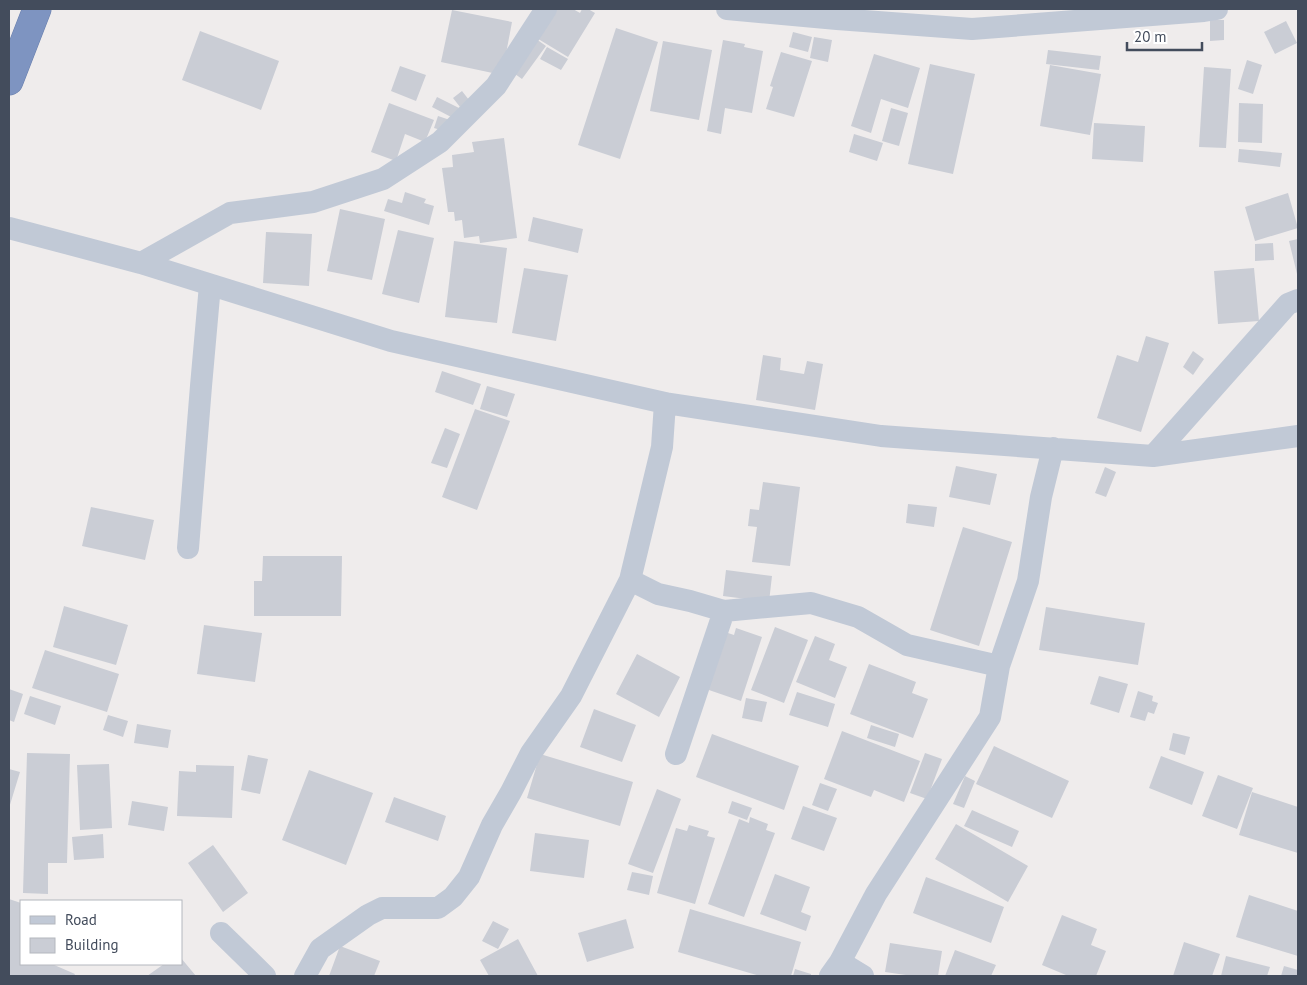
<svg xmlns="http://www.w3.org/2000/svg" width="1307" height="985" font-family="'PT Sans',sans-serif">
  <rect width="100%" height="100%" fill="#efecec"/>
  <path fill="#cacdd5" d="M552 9H573L580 13 582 9H588L595 13 568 57 535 37Z
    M452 10 512 22 502 75 441 62Z
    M1210 20H1224V40L1210 41Z
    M1286 21 1297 43 1275 54 1264 32Z
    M616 28 658 42 620 159 578 145Z
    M200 31 279 61 261 110 182 80Z
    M793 32 812 37 808 52 789 47Z
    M532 36 546 46 522 79 508 69Z
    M814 37 832 40 828 62 810 58Z
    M723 40 745 44 744 47 763 51 752 113 725 108 721 134 707 131Z
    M663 41 712 50 699 120 650 111Z
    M547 47 568 59 561 70 540 59Z
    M1048 50 1101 56 1099 70 1046 64Z
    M781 52 812 61 794 117 766 109 773 87 770 86Z
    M874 54 920 68 908 108 881 99 871 133 851 126Z
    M1247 60 1262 65 1253 94 1238 89Z
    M930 64 975 74 953 174 908 164Z
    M1050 65 1101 74 1090 135 1040 126Z
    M400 66 426 75 416 101 391 91Z
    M1204 67 1231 69 1226 148 1199 147Z
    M462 91 469 100 460 107 453 98Z
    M437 97 459 108 453 118 432 107Z
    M389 103 434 120 425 142 405 134 396 161 371 152Z
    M1239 103 1263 104 1262 143 1238 142Z
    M891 108 908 113 899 146 882 141Z
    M438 116 450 120 447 132 434 128Z
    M1094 123 1145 126 1143 162 1092 159Z
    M854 134 883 143 877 161 849 152Z
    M504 138 517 238 480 243 479 236 464 238 462 220 455 221 454 212H448L442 168 453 167 452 155 474 152 472 142Z
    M1239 149 1282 153 1280 167 1238 162Z
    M405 192 426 199 424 203 434 206 429 225 384 211 388 199 402 203Z
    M1288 193 1298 228 1255 241 1245 207Z
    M340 209 385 219 372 280 327 271Z
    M533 217 583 229 578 253 528 241Z
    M398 230 434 238 419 303 382 294Z
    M266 232 312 234 309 286 263 283Z
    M1298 239V278L1289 241Z
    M454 241 507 248 497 323 445 317Z
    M1273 243 1274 260 1255 261V244Z
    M524 268 568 275 556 341 512 333Z
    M1254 268 1259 321 1218 324 1214 271Z
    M1146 336 1169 343 1141 432 1097 418 1117 355 1138 362Z
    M1193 351 1204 359 1193 375 1183 367Z
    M763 355 781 358 780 370 804 374 807 361 823 364 815 410 756 400Z
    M442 371 481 384 473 405 435 392Z
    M487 386 515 394 507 417 480 409Z
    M475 409 510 421 477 510 442 497Z
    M445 428 460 434 447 468 431 463Z
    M956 466 997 474 990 505 949 497Z
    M1105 467 1116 472 1106 497 1095 493Z
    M763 482 800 487 790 566 752 562 757 527 748 526 750 509 759 510Z
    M908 504 937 507 934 527 906 523Z
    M91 507 154 520 145 560 82 546Z
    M963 527 1012 542 979 646 930 630Z
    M263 556H342L341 616H254V581H262Z
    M726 570 772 576 769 602 723 596Z
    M64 606 128 625 116 665 53 647Z
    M1046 607 1145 623 1138 665 1039 650Z
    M204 625 262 633 255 682 197 674Z
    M775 627 808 640 784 703 751 690Z
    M736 628 762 637 741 701 706 689 725 632 734 635Z
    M815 636 835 644 829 660 847 667 835 698 796 682Z
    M45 650 119 674 107 712 32 688Z
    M637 654 680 677 659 717 616 694Z
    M869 664 916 682 912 693 928 699 913 738 850 714Z
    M1099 676 1128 684 1119 713 1090 704Z
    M9 689 23 694 14 722 9 720Z
    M1138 691 1153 696 1152 701 1158 703 1154 714 1148 712 1145 721 1130 717Z
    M797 692 835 704 828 727 789 715Z
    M30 696 61 706 55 725 24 714Z
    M746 698 767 702 762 722 742 718Z
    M594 709 636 725 622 762 580 747Z
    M108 715 128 721 123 737 103 730Z
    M137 724 171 730 168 748 134 743Z
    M871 725 899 734 895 747 867 738Z
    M842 731 920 761 904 802 874 790 871 797 824 779Z
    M1173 733 1190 737 1185 755 1169 750Z
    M712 734 799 766 784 810 696 777Z
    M994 746 1069 781 1052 818 976 784Z
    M27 753 70 754 67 863H48V894L23 893Z
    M925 753 942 759 927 799 910 793Z
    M540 754 633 782 620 826 527 798Z
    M248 755 268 759 260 794 241 790Z
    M1161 756 1204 772 1192 805 1149 788Z
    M109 764 112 828 80 830 77 765Z
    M196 765 234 766 232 818 177 816 179 771 196 772Z
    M9 769 20 772 9 808Z
    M309 770 373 793 346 865 282 840Z
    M1218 775 1253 788 1237 829 1202 816Z
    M965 776 975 781 964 808 953 804Z
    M820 783 837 789 828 811 812 805Z
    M657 789 681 799 653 873 628 864Z
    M1252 792 1298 807V853L1239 835Z
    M394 797 446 816 438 841 385 822Z
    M132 801 168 807 164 831 128 825Z
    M732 801 752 808 747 820 728 813Z
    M803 806 837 818 824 851 791 839Z
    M972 810 1019 831 1012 847 964 826Z
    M750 817 768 824 766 830 775 833 744 917 708 904 739 819 749 823Z
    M956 824 1028 866 1008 902 935 859Z
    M689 825 709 831 707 836 715 838 695 904 657 893 676 828 687 831Z
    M535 833 589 840 584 878 530 871Z
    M103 834 104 858 74 860 72 837Z
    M213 845 248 893 223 912 188 863Z
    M632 872 653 876 649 895 627 890Z
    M775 874 810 887 801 912 811 916 806 931 760 914Z
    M926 877 1004 907 991 943 913 913Z
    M1249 895 1298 911V956L1236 937Z
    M9 899 21 903V964H52L75 974 74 976H9Z
    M690 909 801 942 791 976H760L678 952Z
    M1062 915 1097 929 1091 945 1106 951 1096 976H1065L1066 975 1042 965Z
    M626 919 634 948 587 962 578 933Z
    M493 921 509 929 498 949 482 941Z
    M518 939 538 976H489L480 960Z
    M1184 942 1220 954 1212 976H1173Z
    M890 943 942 951 938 976H913L885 972Z
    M340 946 380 961 374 976H329Z
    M955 950 996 965 991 976H945Z
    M1226 956 1270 967 1267 976H1221Z
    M181 958 196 976H147L164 964H181Z
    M1284 966 1298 970V976H1281Z
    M795 969 811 974V976H793Z"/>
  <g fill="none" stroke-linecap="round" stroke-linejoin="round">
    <g stroke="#697fad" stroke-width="29">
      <path id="highway" d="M9 81 37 9"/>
    </g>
    <path stroke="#c1c9d6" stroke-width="22" d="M727 9 837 19 972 29 1204 11 1217 9
      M9 228 141 263 391 341 665 403 881 436 1153 456 1298 436
      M141 263 230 213 313 202 383 179 440 142 496 86 546 9
      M1153 456 1288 304 1298 300
      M188 548 201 386 210 285
      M630 580 658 594 690 601 724 611 811 603 858 617 907 645 999 666 1028 581 1041 497 1053 448
      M676 754 724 611
      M221 933 265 976
      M840 962 863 976
      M305 976 320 949 368 915 382 908H438L453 897 469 877 492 825 511 792 531 753 571 696 630 580 662 447 665 403
      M830 976 840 962 876 894 990 717 999 666"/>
    <use href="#highway" stroke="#7e94c1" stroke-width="28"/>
  </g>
  <rect width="1307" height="985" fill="none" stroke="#434c5c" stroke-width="20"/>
  <rect x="20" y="900" width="162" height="65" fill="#ffffff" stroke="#b4b7be"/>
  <rect x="30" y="916" width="25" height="8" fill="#c1c9d6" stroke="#b4b7be"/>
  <text x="65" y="925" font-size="15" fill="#434c5c">Road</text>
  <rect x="30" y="938" width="25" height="15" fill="#cacdd5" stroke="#b4b7be"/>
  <text x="65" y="950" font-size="15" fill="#434c5c">Building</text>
  <path d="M1127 42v8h75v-8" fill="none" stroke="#434c5c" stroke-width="2.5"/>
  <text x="1134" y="42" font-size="15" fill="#434c5c" stroke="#ffffff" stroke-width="4" paint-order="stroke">20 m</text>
</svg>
